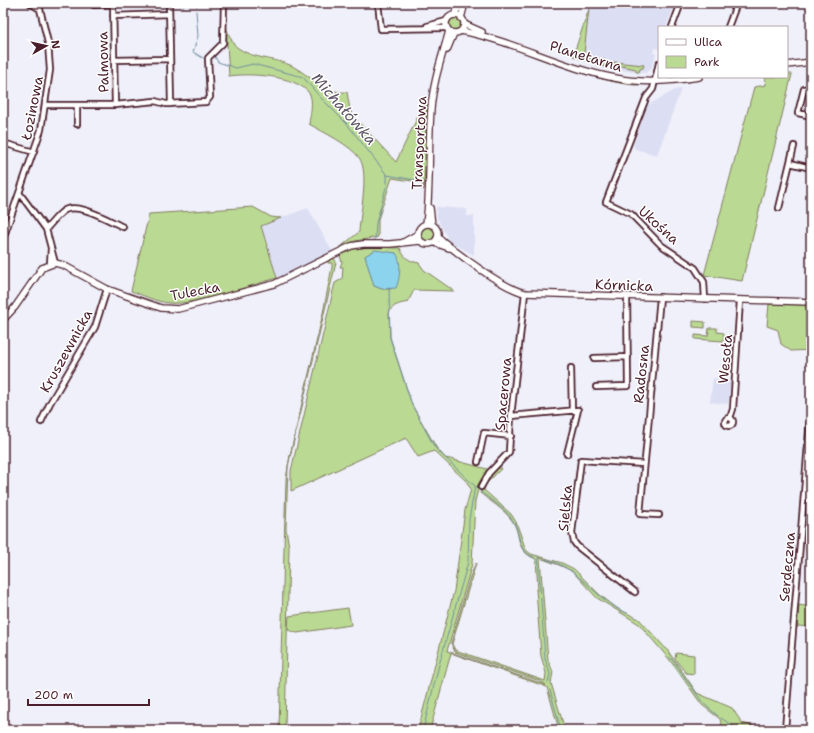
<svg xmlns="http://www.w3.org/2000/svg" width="814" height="733" font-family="'Shantell Sans',sans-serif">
  <rect width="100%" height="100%" fill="#eff0fa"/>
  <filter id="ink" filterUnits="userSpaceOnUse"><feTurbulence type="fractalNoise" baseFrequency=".025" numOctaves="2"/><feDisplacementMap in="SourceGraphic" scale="8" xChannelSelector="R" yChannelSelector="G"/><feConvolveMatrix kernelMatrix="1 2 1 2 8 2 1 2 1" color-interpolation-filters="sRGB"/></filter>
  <g filter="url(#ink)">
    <path fill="#dcdef3" d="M591 3H675L666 27H659V47L658 49 655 48 653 53 656 54 651 69 645 73 618 70 573 56Z
      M681 89 657 155 635 149 633 145 648 105 675 90Z
      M436 207 467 209V216H474V255L449 241 437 218Z
      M308 208 332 251 300 268 277 278 261 225Z
      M713 378 731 380 728 404 710 402Z"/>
    <path fill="#bada93" stroke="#827c5f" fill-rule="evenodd" d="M589 9 584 53 589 58 605 60 604 67 573 56Z
      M449.5 24a5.5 5.5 0 1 1 11 0a5.5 5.5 0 1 1-11 0Z
      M226 27C229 34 232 44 238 48 253 59 274 58 290 65 311 75 323 94 347 92L350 110 354 117 396 162 424 104H427L424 189 423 190V184L419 182 392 178 378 219V237L355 241 338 249 359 232C360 213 369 175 360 159 351 145 323 132 309 124 310 116 314 100 309 93 295 75 250 73 229 76Z
      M522 51 606 79 643 84C628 91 539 60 522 51Z
      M613 62 644 65 643 68 640 69 639 72H636V69L616 65 612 67Z
      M787 74H792L742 281 704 275 754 87 766 85 765 77H787Z
      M253 207 271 217 281 218 261 226 277 278C251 285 194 306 169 303 156 302 143 295 131 291L149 214Z
      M421 234a7 7 0 1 1 14 0a7 7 0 1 1-14 0Z
      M371 247 400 248C404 258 409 261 419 263L424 270 454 291 414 290 408 302C400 304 393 304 389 313L390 337 412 405 436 447 445 458 450 459 487 469H492L479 486 475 501 472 564 447 651 546 685 540 681 455 652 451 643 470 577 476 563 452 644 455 650 545 681 546 673 541 656 536 589 538 590 536 559C513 550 523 535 511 519 503 509 490 501 480 493L485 480 495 468H502L486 484 484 490 511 514 516 522 526 550 531 554 562 563 574 569 600 595 618 609 639 619 668 651 697 693 732 708 742 723 767 730H723L720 719 702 705 669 659 639 624 597 598 572 571 559 565 540 558 548 660 553 672 551 683 565 730H559L547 687 451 653 430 730H418L454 591 465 510 471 489 466 481 434 451 418 457 406 438 291 491V471L334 287 335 283 342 279 343 267H340L342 262 340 256 341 254 354 249ZM374 251 396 253 391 289H382L374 286 365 256Z
      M334 258 336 262 335 267 288 466 286 529 289 547 285 730H279L286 479 290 455 323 313 332 267V263H328V261Z
      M769 304 811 305V350L791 351 781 344 778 330 767 326Z
      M693 321 705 322V328L693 327Z
      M709 328H717V332L724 333 723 341 695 339V335L708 336Z
      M799 605 811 607V627L798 626 797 628Z
      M348 608 351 625 297 633 288 630 289 616Z
      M676 653 694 655V674L686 673 675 659Z"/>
    <path fill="#8cd4ed" stroke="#728c9f" d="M375 250 396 253C402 261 400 279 396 288L382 289 374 286 365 256Z"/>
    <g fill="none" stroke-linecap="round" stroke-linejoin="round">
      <path stroke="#728c9f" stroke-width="1" d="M197 6V3
        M196 11 198 36 193 52 203 58
        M215 57 218 62 236 68 253 64 303 77 320 97 347 124 387 175V184L376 223 375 240
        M387 175 421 181
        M389 288 390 338 412 405 435 448 478 489
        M480 491C491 500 506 509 513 521 521 533 517 552 534 557
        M538 557 545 659 550 674 548 683
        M545 559C583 569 592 599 627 613
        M670 657 703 703 718 716
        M550 690 561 730
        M721 718 739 730
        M423 730 439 665 468 562 469 519 475 487"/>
      <g stroke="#4a1f2b" stroke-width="8">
        <path id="minor" d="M113 3 115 105
          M169 3 171 104
          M378 3 381 29 446 28
          M94 5 113 4
          M113 16 169 14
          M427 26 446 21
          M672 27 681 3
          M728 27 737 3
          M114 60 170 59
          M659 63 653 89 646 98 606 202 631 214 661 245 695 268 704 282 705 299
          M811 88 804 89 798 113 811 116
          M45 105H115L155 101 166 104 206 102 210 97 208 58 223 43 224 3
          M77 105V124
          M3 143 34 152
          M790 163 811 168
          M20 194 46 229 55 263
          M779 208 794 146
          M46 229C51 224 55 218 61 213 74 199 108 220 123 227
          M3 239 41 130 50 70 48 43 40 9 30 3
          M50 264 51 248
          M594 358 628 357
          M571 368 572 410
          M596 387 628 386 627 296
          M511 416 578 410 567 454
          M730 418 733 409 740 300
          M725 422a4 4 0 1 1 8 0a4 4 0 1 1-8 0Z
          M41 422 50 403 95 327 107 289
          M478 462 484 433 511 436
          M481 487 489 473 509 452 511 416 525 293
          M659 515 640 514 660 297
          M635 592 577 546 574 542 572 533 581 460 644 464
          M785 730 811 407"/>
      </g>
      <g stroke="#4a1f2b" stroke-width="8">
        <path id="tertiary" d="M446 24a9 9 0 1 1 18 0a9 9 0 1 1-18 0Z
          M454 15 461 3
          M461 18 465 3
          M464 24 482 32
          M461 31C514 41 562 68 615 78 643 84 671 81 699 77
          M447 50 454 33
          M787 65 811 62
          M430 208 432 225
          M418 234a10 10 0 1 1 20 0a10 10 0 1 1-20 0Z
          M426 224C431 186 428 147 431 109 433 82 442 57 449 31
          M438 237C457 253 502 288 525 293L811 302
          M402 243 418 234
          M435 243 449 248
          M3 320 15 307 42 268 55 263 63 265 107 289 161 308 178 309 274 284 351 246 363 244H390L420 241"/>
      </g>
      <use href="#minor" stroke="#fff" stroke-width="4.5"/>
      <use href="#tertiary" stroke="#fff" stroke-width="5.5"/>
    </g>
  </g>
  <g text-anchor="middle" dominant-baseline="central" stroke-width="3" stroke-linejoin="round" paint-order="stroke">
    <g font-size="14" fill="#4a1f2b" stroke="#fff">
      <text transform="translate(586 56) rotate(17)">Planetarna</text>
      <text transform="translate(103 62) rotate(-91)">Palmowa</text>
      <text transform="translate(32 108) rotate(-79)">Łozinowa</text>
      <text transform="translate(419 143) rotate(-87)">Transportowa</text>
      <text transform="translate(659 225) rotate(42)">Ukośna</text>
      <text transform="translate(624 285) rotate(2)">Kórnicka</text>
      <text transform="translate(195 291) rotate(-11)">Tulecka</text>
      <text transform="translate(66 351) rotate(-61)">Kruszewnicka</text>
      <text transform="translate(725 359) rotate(-85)">Wesoła</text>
      <text transform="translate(641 374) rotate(-84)">Radosna</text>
      <text transform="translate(503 394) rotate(-85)">Spacerowa</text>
      <text transform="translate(565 508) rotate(-85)">Sielska</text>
      <text transform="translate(787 567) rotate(-85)">Serdeczna</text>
    </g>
    <g font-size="15" font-style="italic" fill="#5e5565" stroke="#fff">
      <text transform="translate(344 109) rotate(49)">Michałówka</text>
    </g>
  </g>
  <rect width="814" height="733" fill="none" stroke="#fff" stroke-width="16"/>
  <rect x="8" y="8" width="798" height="717" fill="none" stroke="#4a1f2b" stroke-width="1.5" filter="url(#ink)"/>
  <rect x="658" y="26" width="130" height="52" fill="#ffffff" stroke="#b7a5aa"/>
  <rect x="666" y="39" width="20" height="6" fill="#ffffff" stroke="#b7a5aa"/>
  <text x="694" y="46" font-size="12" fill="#4a1f2b">Ulica</text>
  <rect x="666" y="56" width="20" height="12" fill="#bada93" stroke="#b7a5aa"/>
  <text x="694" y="66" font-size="12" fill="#4a1f2b">Park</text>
  <g transform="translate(46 46) rotate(82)" stroke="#ffffff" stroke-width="3" paint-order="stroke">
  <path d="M0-3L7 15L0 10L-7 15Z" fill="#4a1f2b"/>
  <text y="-6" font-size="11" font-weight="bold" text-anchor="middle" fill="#4a1f2b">N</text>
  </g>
  <path d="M28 699v6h121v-6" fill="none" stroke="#4a1f2b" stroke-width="2"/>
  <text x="34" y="699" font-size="12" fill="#4a1f2b" stroke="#ffffff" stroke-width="3" paint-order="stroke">200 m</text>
</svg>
